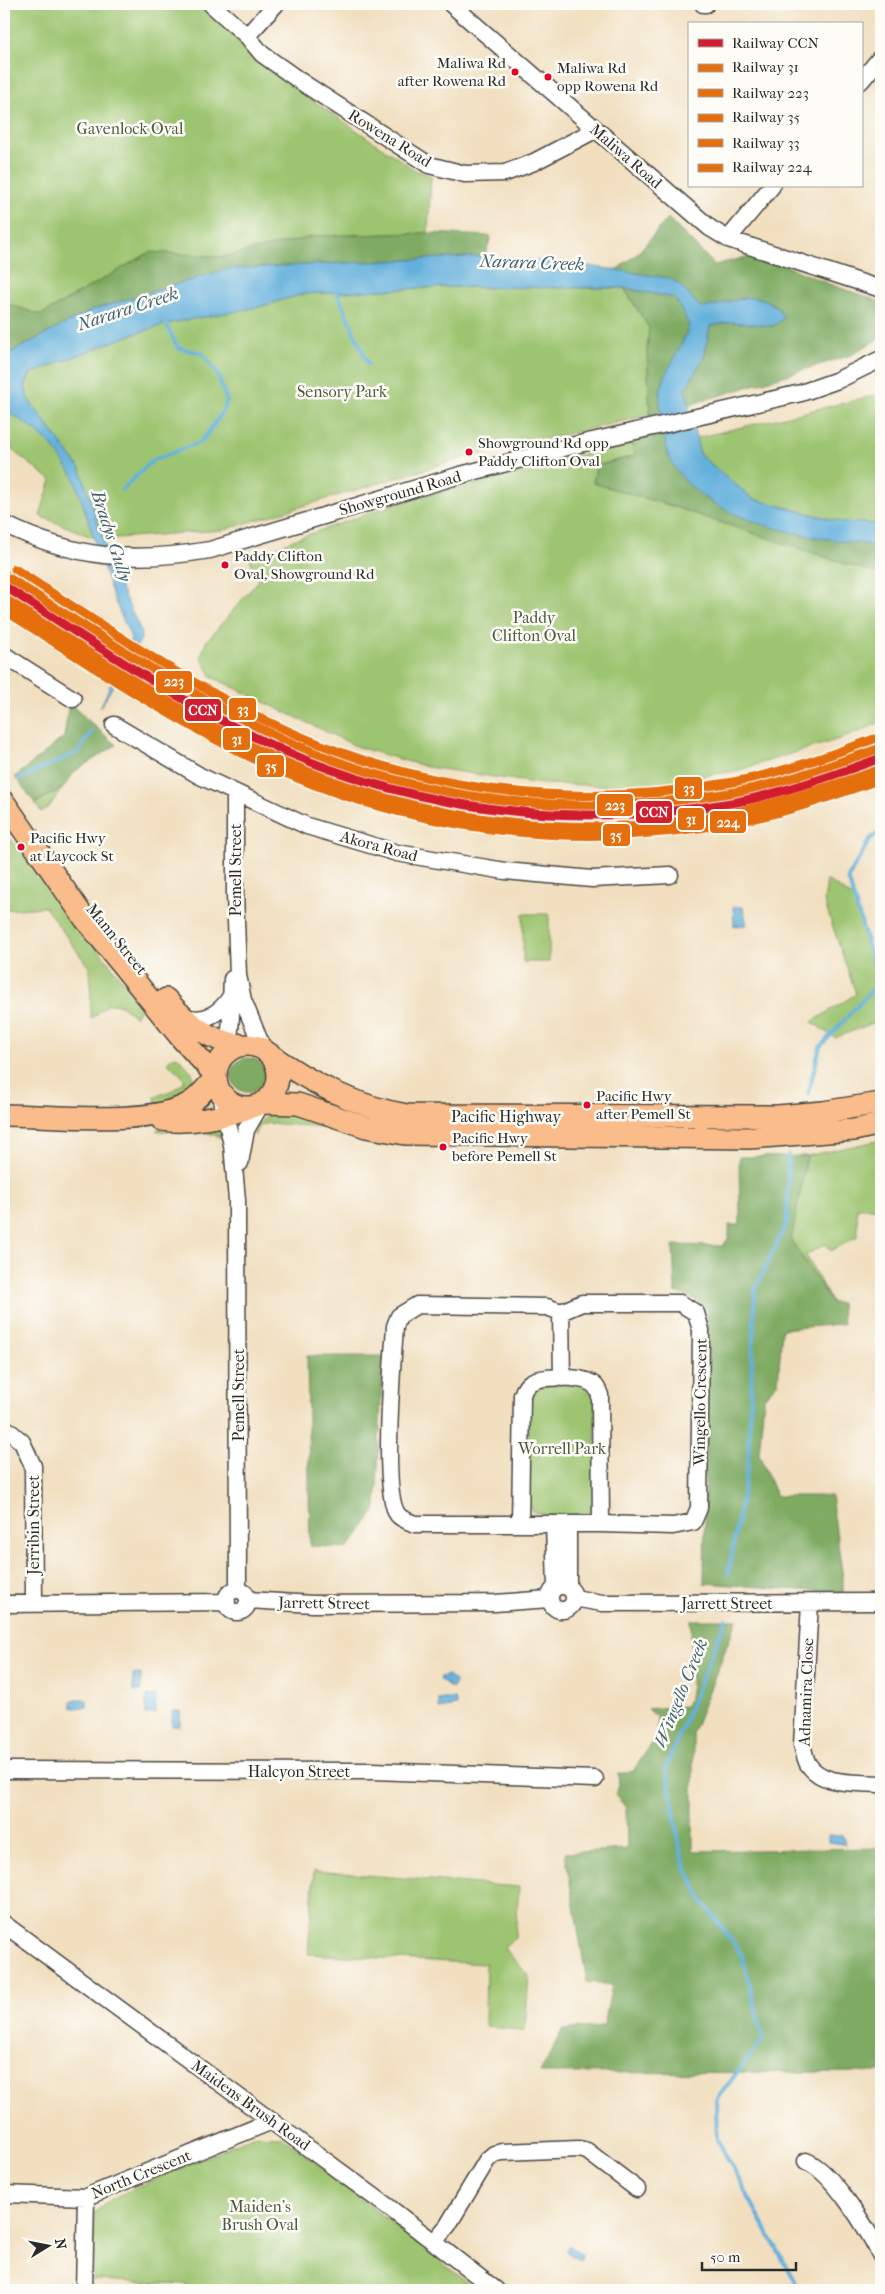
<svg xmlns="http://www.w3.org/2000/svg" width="885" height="2294" font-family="'IM FELL French Canon',serif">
  <rect width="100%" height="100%" fill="#fdfcf7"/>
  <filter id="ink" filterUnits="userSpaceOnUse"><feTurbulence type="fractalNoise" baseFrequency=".02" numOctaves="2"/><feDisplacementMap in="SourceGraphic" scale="10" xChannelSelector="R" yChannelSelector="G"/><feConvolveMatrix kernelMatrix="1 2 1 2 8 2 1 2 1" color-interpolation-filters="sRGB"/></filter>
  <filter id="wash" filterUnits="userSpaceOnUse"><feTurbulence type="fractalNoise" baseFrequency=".0096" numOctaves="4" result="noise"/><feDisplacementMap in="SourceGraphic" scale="20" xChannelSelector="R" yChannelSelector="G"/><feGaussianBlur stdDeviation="1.12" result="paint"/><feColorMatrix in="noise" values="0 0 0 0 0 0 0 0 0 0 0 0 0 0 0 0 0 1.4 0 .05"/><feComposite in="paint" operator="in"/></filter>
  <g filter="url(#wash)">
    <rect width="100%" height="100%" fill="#f1dfc0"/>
    <path fill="#9dc46f" stroke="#64784d" d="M4 4H197L230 32 259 64 415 170 431 176 428 233 316 236 223 257 150 252 41 315 4 303Z
      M444 287 624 288 649 328 647 351 650 415 463 458 223 530 103 539 81 470 28 399 25 386 31 374 122 338 166 324 259 307 303 294Z
      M881 394V524L842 522 753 499 700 455 696 438Z
      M4 409C29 423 64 451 75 479 83 498 88 519 94 538L40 516 51 480 4 444Z
      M630 442 636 455 596 466 593 483 668 505 877 574 881 587V722L849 736 736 771 639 786 542 784 427 767 358 747 212 677 201 657 206 642 258 581 250 559 293 540 395 504Z
      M63 788 48 808 41 812 35 803Z
      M10 838 142 1005 135 1017 121 1005 108 1004 91 1019 90 969 45 907 4 910V844Z
      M827 880 854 898 881 990V1020L835 1038 812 1022 856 994 824 901Z
      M523 914H549V962H523Z
      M177 1056 192 1072 194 1081C188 1094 169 1100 156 1103L155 1097 173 1090 184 1082V1078L167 1062 172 1057Z
      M272 1112H292L322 1121V1127L268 1123 260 1126 254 1136 258 1124Z
      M221 1127 224 1138H222L203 1131H157V1129Z
      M881 1140V1208H857L858 1236 831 1251 826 1244 806 1255 832 1303 791 1240 807 1156Z
      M542 1385H583L595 1397 596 1500 591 1512C575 1518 548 1518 532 1511L528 1499 529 1397 533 1389Z
      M314 1871 519 1887 515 1938 504 1948 529 1976 525 2031 485 2026 486 1964 308 1954Z
      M255 2135 281 2136 477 2290H187L186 2284 93 2280 94 2213 111 2199Z"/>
    <path fill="#7eaa62" stroke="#546a46" d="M668 218 715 265 758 254 829 284 881 302V337L851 355 689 405 685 389 704 357 710 326 731 322 773 326 783 317 777 306 744 297 715 307 701 308 679 284 616 270 637 254Z
      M428 233 491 236 485 256 227 269 92 310 4 356V303L41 315 150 252 223 257 316 236Z
      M624 288 675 298 689 325C683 347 661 376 660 396 660 401 661 407 662 413L650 415 647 351 649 328Z
      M665 433 667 454 802 535 881 546V587L877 574 668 505 593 483 596 466 636 456 630 442Z
      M69 703 116 745 75 771 63 788 35 803 15 777 64 737Z
      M231 1075a17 17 0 1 1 34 0a17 17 0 1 1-34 0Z
      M807 1156 791 1240 832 1303H841L843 1324 782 1329 778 1383 764 1398 759 1454 776 1496H831L843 1578V1593L704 1583 707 1309 692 1298 675 1292 673 1245 723 1246 729 1237V1225H740L739 1157Z
      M307 1356H383L376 1510 348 1548 310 1546Z
      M691 1620H737L693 1732V1851L881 1848V2072L540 2073 562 2030 604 2026 612 1985 587 1982 565 1853 627 1849 626 1808 615 1794 619 1786 618 1774 633 1771 657 1736V1717L648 1709 686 1706 691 1692Z"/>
    <path fill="#63b0dc" stroke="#476e84" d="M485 256 569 263 669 278 679 284 701 308C733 305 762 281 784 318L773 326 731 322 710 326 704 357 685 389 700 455 753 499 842 522 881 524V546C814 538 699 525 668 455 664 446 665 434 664 425 662 416 659 404 660 395 663 370 683 349 689 325L675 298 624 288 444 287 303 294 259 307 166 324 122 338 30 374 25 386 28 399 81 470 115 576 141 631V639L100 708 131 638 113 597 74 477 53 447 34 429 4 409V356L92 310 227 269Z
      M733 907H743L747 925 734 926Z
      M133 1674H141V1691H133Z
      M448 1675 456 1682 454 1687H449L440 1680 441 1677Z
      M147 1696H156L155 1714H145Z
      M439 1699H455L457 1706 439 1709Z
      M73 1700H87V1707L72 1708 71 1701Z
      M172 1711H180V1726H172Z
      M828 1835 843 1836 845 1844 828 1842Z
      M569 2245 583 2255 580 2261 567 2252 566 2250Z"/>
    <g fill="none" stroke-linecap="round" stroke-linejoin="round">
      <path stroke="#63b0dc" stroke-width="4" d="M336 290 368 364
        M122 490 153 460 201 442 220 416 227 401 217 373 202 353 178 348 164 320
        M19 779 78 752 92 731
        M808 1094 820 1047 879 982 848 878 870 839 881 831
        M728 1574 748 1465 755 1290 787 1222 788 1154
        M726 1619 666 1767 682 1859 701 1899 742 1955 763 2039 716 2100 717 2139 799 2290"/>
    </g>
  </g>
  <g filter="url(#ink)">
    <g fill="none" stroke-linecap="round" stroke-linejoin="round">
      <g stroke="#494641" stroke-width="19">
        <path id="minor" d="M211 4 247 36 262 54 300 81 429 165 465 174 505 173 534 162 595 130
          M451 4 710 228 728 239 881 289
          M703 4H706
          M247 36 276 4
          M861 81 881 57
          M728 239 772 186
          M4 524C75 559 132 563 210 550L457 476 575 445 801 393 838 380 881 359
          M4 655 73 699
          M114 725 200 776 307 826 397 853 505 871 592 879 670 875
          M235 793V893L238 975 243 1000 263 1049
          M181 1015C202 1025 220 1014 231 996
          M223 1056C234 1031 230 1006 232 979
          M220 1091 232 1145 237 1200 238 1590
          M240 1163 246 1130 261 1104
          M582 1303H680L696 1313 701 1330 699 1508 693 1522 673 1526 601 1524H415C410 1522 401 1519 398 1515 381 1494 393 1358 395 1326L399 1316 417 1305 547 1307 561 1312Z
          M561 1312 562 1378
          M4 1427 22 1442 33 1466 34 1604
          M520 1523 522 1395C524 1389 526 1385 531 1382 542 1376 580 1376 591 1383 596 1385 598 1390 600 1395L601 1524
          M554 1524 556 1587
          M568 1524V1587
          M550 1598a12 12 0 1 1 24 0a12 12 0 1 1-24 0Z
          M226 1601a11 11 0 1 1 22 0a11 11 0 1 1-22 0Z
          M574 1598 602 1603 881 1602
          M248 1600 313 1604 495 1603 549 1599
          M810 1603 802 1745C804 1751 805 1759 808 1764 822 1786 855 1782 878 1784
          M4 1604 227 1602
          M4 1770 373 1771 595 1779
          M4 1924 391 2209 496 2290
          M806 2161C833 2172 868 2230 881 2256
          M4 2194 86 2197 272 2121
          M434 2242 448 2225 487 2160 494 2154 502 2152 579 2149 587 2151 637 2189
          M84 2290 86 2197"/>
      </g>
      <g stroke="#494641" stroke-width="24">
        <path id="major" d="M4 802 85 919 181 1038 216 1076
          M166 999C187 1023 210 1042 242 1045
          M216 1076a31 31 0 1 1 62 0a31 31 0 1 1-62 0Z
          M265 1051C309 1082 353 1106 407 1115L778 1116 823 1112 881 1103
          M263 1103 298 1104 366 1127 405 1134 749 1138 854 1130 881 1124
          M4 1115C51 1115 145 1126 186 1105 199 1099 206 1087 216 1077
          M162 1120C189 1124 225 1117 251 1107"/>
      </g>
      <use href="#minor" stroke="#fff" stroke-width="16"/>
      <use href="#major" stroke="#f9bc8a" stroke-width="21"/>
      <path stroke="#2b2b2b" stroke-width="4" d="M4 571C44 597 84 622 124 647 175 680 228 714 284 738 394 786 505 808 625 803 658 802 691 800 724 793 778 783 830 764 881 743
        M4 609C57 643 110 677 164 710 202 734 241 758 283 776 454 847 647 859 823 801 843 794 863 789 881 780"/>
      <g stroke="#fdfcf7" stroke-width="12">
        <path id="rail-1" d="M4 586C89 640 172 698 263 741 411 812 575 831 737 802 786 792 834 775 881 758"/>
      </g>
      <g stroke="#fdfcf7" stroke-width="12">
        <path id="rail-2" d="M4 598C87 651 169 707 259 750 407 821 580 846 741 811 789 800 835 785 881 769"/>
      </g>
      <g stroke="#fdfcf7" stroke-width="12">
        <path id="rail-3" d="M9 578C93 631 176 688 266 731 412 803 576 821 735 792 784 783 831 765 878 749"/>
      </g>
      <g stroke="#fdfcf7" stroke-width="12">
        <path id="rail-4" d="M4 610C86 662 167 717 254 759 406 832 576 853 741 821 789 812 835 795 881 779"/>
      </g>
      <g stroke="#fdfcf7" stroke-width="12">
        <path id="rail-5" d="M15 569C99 623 182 681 273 724 419 793 574 811 733 782 781 773 828 756 874 739"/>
      </g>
      <g stroke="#fdfcf7" stroke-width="12">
        <path id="rail-6" d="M4 606C81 656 158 710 242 750 391 821 559 852 723 823 778 813 829 795 881 777"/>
      </g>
      <use href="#rail-1" stroke="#d11f2f" stroke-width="9"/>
      <use href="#rail-2" stroke="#e56e0f" stroke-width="9"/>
      <use href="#rail-3" stroke="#e56e0f" stroke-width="9"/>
      <use href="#rail-4" stroke="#e56e0f" stroke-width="9"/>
      <use href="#rail-5" stroke="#e56e0f" stroke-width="9"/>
      <use href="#rail-6" stroke="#e56e0f" stroke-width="9"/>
    </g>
  </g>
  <g fill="#e4002b" stroke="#fdfcf7" stroke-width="2">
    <circle cx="515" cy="72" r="4.5"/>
    <circle cx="548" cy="77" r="4.5"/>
    <circle cx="469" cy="452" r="4.5"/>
    <circle cx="225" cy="565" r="4.5"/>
    <circle cx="21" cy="847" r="4.5"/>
    <circle cx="587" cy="1105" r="4.5"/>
    <circle cx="443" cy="1147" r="4.5"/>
  </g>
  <g text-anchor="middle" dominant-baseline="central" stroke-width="5" stroke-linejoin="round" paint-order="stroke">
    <g font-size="15" fill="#2b2b2b" stroke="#fdfcf7" text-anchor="start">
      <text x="506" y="63" text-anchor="end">Maliwa Rd<tspan x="506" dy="18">after Rowena Rd</tspan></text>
      <text x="557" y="68">Maliwa Rd<tspan x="557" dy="18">opp Rowena Rd</tspan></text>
      <text x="478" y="443">Showground Rd opp<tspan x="478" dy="18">Paddy Clifton Oval</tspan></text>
      <text x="234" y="556">Paddy Clifton<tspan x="234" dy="18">Oval, Showground Rd</tspan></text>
      <text x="30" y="838">Pacific Hwy<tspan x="30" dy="18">at Laycock St</tspan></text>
      <text x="596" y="1096">Pacific Hwy<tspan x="596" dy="18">after Pemell St</tspan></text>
      <text x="452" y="1138">Pacific Hwy<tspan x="452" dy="18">before Pemell St</tspan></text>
    </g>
    <g font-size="16" fill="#4d593f" stroke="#fdfcf7">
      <text x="130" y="128">Gavenlock Oval</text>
      <text x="342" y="391">Sensory Park</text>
      <text x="534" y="617">Paddy<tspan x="534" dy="18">Clifton Oval</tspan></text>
      <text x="562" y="1448">Worrell Park</text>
      <text x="260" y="2206">Maiden's<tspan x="260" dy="18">Brush Oval</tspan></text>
    </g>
    <g font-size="16" fill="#2b2b2b" stroke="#fdfcf7">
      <text transform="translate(390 138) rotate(32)">Rowena Road</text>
      <text transform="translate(626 156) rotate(41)">Maliwa Road</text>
      <text transform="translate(400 493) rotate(-16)">Showground Road</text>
      <text transform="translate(379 846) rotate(15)">Akora Road</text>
      <text transform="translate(235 870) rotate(-90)">Pemell Street</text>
      <text transform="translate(117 939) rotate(51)">Mann Street</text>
      <text x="506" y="1116">Pacific Highway</text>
      <text transform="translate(238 1395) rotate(-90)">Pemell Street</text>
      <text transform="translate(700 1402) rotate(-89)">Wingello Crescent</text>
      <text transform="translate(33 1525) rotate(-90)">Jerribin Street</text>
      <text transform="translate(324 1603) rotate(1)">Jarrett Street</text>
      <text x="727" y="1603">Jarrett Street</text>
      <text transform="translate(806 1692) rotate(-88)">Adnamira Close</text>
      <text x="299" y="1771">Halcyon Street</text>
      <text transform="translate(251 2105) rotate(36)">Maidens Brush Road</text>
      <text transform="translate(141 2174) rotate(-22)">North Crescent</text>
    </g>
    <g font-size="18" font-style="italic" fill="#416072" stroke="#fdfcf7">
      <text transform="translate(532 263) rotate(2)">Narara Creek</text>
      <text transform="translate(128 309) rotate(-18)">Narara Creek</text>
      <text transform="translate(111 536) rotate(72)">Bradys Gully</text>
      <text transform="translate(681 1693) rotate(-68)">Wingello Creek</text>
    </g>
  </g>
  <g stroke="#fdfcf7" stroke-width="2">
    <rect x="155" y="670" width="38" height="24" rx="5" fill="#e56e0f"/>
    <rect x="228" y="697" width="29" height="24" rx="5" fill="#e56e0f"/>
    <rect x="184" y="698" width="38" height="24" rx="5" fill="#d11f2f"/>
    <rect x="222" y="727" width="29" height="24" rx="5" fill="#e56e0f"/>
    <rect x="256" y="754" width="29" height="24" rx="5" fill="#e56e0f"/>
    <rect x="674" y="776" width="29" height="24" rx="5" fill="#e56e0f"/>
    <rect x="596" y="793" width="38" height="24" rx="5" fill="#e56e0f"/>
    <rect x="635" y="800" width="38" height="24" rx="5" fill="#d11f2f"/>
    <rect x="677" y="807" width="28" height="24" rx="5" fill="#e56e0f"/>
    <rect x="709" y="810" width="38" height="24" rx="5" fill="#e56e0f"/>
    <rect x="602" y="823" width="29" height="24" rx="5" fill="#e56e0f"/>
  </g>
  <g font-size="14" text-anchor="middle" font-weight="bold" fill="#fff">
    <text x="174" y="686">223</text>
    <text x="243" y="714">33</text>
    <text x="203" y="715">CCN</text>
    <text x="237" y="744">31</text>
    <text x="271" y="771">35</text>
    <text x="689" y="793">33</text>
    <text x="615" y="810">223</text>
    <text x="654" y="817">CCN</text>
    <text x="691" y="824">31</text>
    <text x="728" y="827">224</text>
    <text x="616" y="840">35</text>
  </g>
  <rect width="885" height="2294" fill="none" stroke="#fdfcf7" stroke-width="20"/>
  <rect x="688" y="22" width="175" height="165" fill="#fdfcf7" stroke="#a9a8a5"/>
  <rect x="698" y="39" width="25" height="8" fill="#d11f2f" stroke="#a9a8a5"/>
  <text x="732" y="48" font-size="15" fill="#2b2b2b">Railway CCN</text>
  <rect x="698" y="64" width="25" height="8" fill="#e56e0f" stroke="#a9a8a5"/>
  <text x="732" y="72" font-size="15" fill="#2b2b2b">Railway 31</text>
  <rect x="698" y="89" width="25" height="8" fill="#e56e0f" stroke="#a9a8a5"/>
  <text x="732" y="98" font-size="15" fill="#2b2b2b">Railway 223</text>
  <rect x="698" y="114" width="25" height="8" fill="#e56e0f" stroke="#a9a8a5"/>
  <text x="732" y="122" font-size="15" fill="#2b2b2b">Railway 35</text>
  <rect x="698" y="139" width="25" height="8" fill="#e56e0f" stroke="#a9a8a5"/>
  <text x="732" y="148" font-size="15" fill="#2b2b2b">Railway 33</text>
  <rect x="698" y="164" width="25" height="8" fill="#e56e0f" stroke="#a9a8a5"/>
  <text x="732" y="172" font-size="15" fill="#2b2b2b">Railway 224</text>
  <g transform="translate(48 2246) rotate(80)" stroke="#fdfcf7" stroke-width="4" paint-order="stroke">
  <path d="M0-4L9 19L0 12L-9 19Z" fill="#2b2b2b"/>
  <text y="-8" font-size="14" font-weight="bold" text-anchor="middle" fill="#2b2b2b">N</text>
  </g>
  <path d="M702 2262v8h94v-8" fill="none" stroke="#2b2b2b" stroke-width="2.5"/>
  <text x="710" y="2262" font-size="15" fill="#2b2b2b" stroke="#fdfcf7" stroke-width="4" paint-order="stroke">50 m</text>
</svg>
